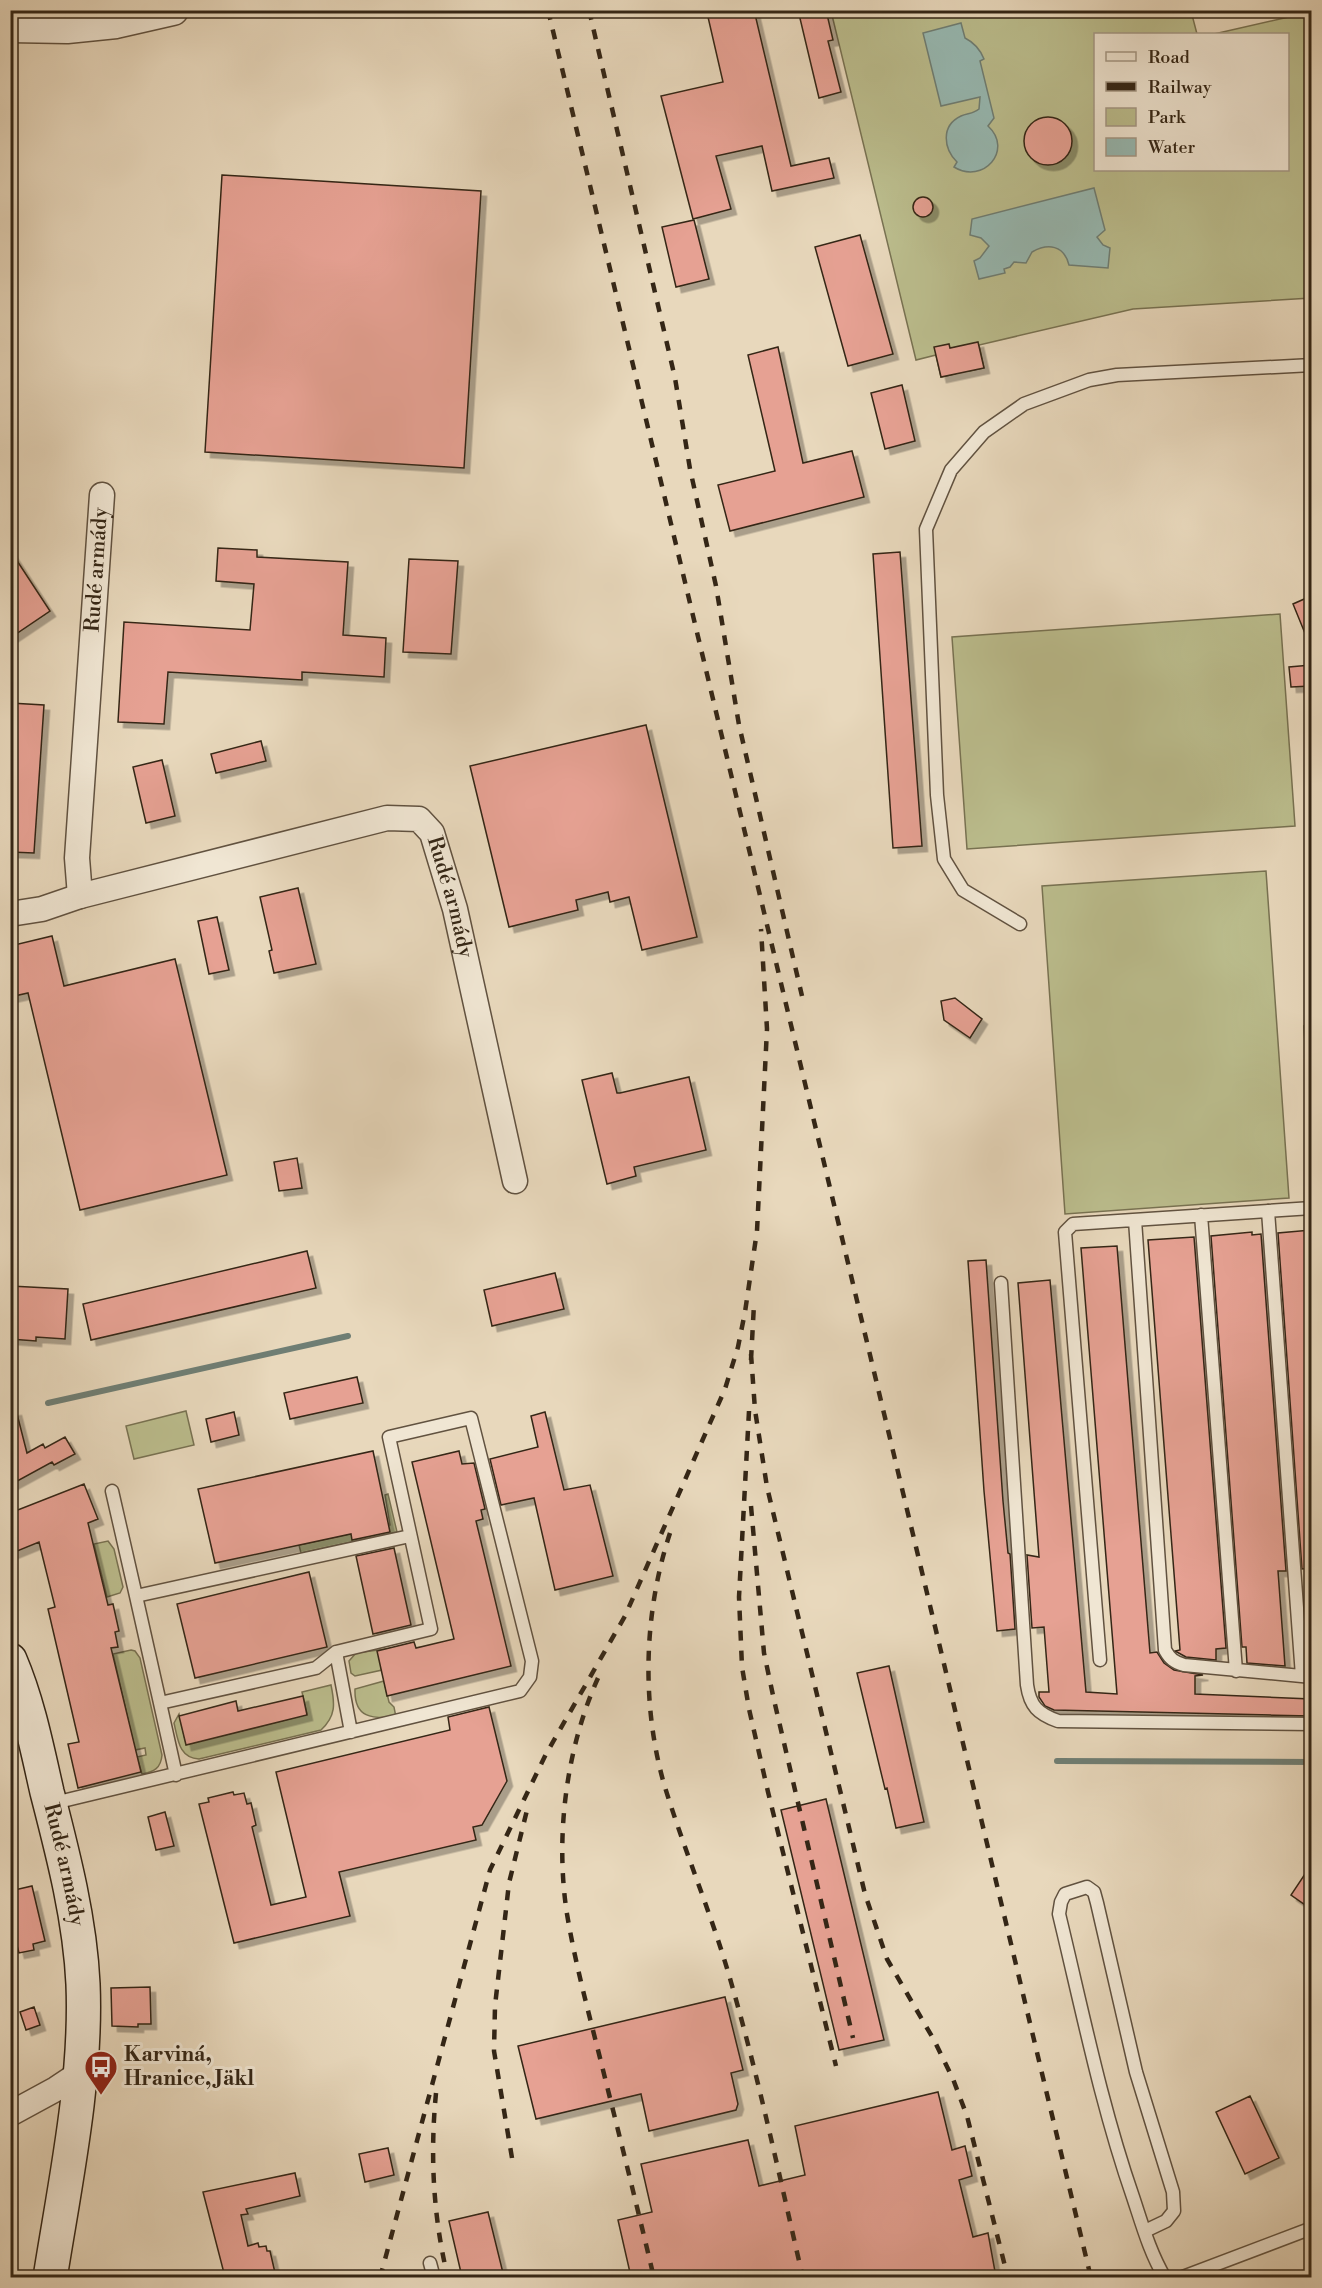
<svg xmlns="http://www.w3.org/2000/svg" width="1322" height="2288" font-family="'Libre Bodoni',serif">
  <defs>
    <filter id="shadow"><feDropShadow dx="5.5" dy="5.5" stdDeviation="0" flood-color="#0004"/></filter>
  </defs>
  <rect width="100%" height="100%" fill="#e8d8bc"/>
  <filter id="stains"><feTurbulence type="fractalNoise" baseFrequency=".00333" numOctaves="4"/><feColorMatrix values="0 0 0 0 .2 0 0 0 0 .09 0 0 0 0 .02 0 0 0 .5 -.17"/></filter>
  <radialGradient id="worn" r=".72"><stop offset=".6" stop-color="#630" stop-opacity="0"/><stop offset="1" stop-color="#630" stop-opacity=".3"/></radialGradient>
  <path fill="#bbbd8d" stroke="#787252" stroke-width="1.5" d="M831 11H1191L1197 34H1096V170H1288V34H1214L1311 12V298L1133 309 979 345 984 368 969 371V368L955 371V374L941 377 936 355 916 360Z
    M1280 614 1295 826 967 849 952 637Z
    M1266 871 1289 1198 1065 1214 1042 886Z
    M1311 1025 1312 1135H1310L1304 1026Z
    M186 1411 194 1445 134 1459 126 1426Z
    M388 1494 397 1532 301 1553 299 1545 390 1525 385 1495Z
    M108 1541 114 1549 123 1587 120 1593 107 1597 94 1544Z
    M393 1648 382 1670 355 1676 351 1673 349 1661 356 1653Z
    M131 1650 135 1651 140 1658 162 1755C161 1768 154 1772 142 1774L137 1757 146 1755 145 1748 135 1750 113 1654Z
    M384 1681 389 1702 394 1707 396 1717C372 1719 354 1718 355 1689Z
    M331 1685C335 1704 336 1716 321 1730L199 1759C179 1758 178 1740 174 1723L179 1714 186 1743 307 1714 302 1692Z"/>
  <path fill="#97b9b2" stroke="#6f7e74" stroke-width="1.5" d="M961 23 965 38C975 43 980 49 984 59L980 61 994 118 988 126C1014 150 983 185 954 167L957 162C944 149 940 126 961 116 967 113 973 114 979 109L980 97 941 106 923 33Z
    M1094 188 1105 230 1097 237 1103 245 1110 248 1108 268 1069 265C1064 245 1048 243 1032 252L1026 263 1014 262 1010 267 1004 269 1005 273 979 279 974 261 980 258 989 246 981 238 970 235 972 219Z"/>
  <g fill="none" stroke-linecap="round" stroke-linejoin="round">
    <path stroke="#6f7e74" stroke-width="6" d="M48 1403 348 1336
      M1057 1761 1312 1762"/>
  </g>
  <path fill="#e6a193" stroke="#342616" stroke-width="1.5" filter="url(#shadow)" d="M733 10H754L791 166 829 158 834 178 772 191 762 146 716 156 731 209 693 219 661 96 723 82 708 17Z
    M798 10H826L833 40 828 41 841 92 819 98Z
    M1024 141a24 24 0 1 1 48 0a24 24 0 1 1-48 0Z
    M222 175 481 191 464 468 205 452Z
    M913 207a10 10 0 1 1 20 0a10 10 0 1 1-20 0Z
    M694 220 709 279 676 287 662 227Z
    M860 235 893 354 848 366 815 247Z
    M978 342 984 368 941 377 934 347 949 344 950 348Z
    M778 347 803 463 852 451 864 497 730 531 718 485 775 471 748 355Z
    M902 385 915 441 885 449 871 393Z
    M218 548 257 550V557L348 562 343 635 386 638 384 677 302 672V680L168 672 164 724 118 722 124 622 250 630 254 584 216 581Z
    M10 550 50 611 10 638Z
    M900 552 922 846 893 848 873 554Z
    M409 559 458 561 451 654 403 652Z
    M1311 596V648L1293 604Z
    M1311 665V686L1291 687 1289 667Z
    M10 703 44 705 34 853 10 852Z
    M646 725 697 937 642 950 629 897 610 902 608 892 576 900 578 910 509 927 470 766Z
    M261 741 266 761 216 773 211 754Z
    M162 760 175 816 146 823 133 767Z
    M298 888 316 964 274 973 269 951 272 950 260 897Z
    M217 917 229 970 209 974 198 921Z
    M52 936 64 986 175 959 227 1175 80 1210 28 993 10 997V946Z
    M955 998 982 1019 970 1038 944 1020 941 1001Z
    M612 1073 617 1093H620L689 1077 706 1150 634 1167 636 1176 607 1184 582 1080Z
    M297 1158 302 1188 279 1191 274 1162Z
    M1311 1230V1568L1302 1569 1278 1233Z
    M1252 1232V1235L1261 1234 1286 1571H1278L1285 1666 1247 1663 1246 1647H1242L1211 1236Z
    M1194 1237 1226 1648 1216 1649V1660L1186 1657 1175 1651 1180 1650 1148 1240Z
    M1117 1246 1150 1653 1157 1652 1164 1663 1174 1670 1203 1675 1195 1676V1694L1311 1699V1716L1054 1710 1045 1706 1039 1697V1692H1049L1044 1627 1032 1628 1027 1555 1039 1557 1018 1283 1050 1280 1086 1692 1117 1694 1081 1248Z
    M307 1251 316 1288 91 1340 83 1304Z
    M986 1260 1003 1501 1008 1553 1010 1554 1015 1629 997 1631 984 1491 968 1261Z
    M555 1273 564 1309 492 1326 484 1290Z
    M10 1286 68 1289 65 1339 36 1337V1341L10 1339Z
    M357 1377 363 1403 290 1419 284 1393Z
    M16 1410 27 1453 43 1444 45 1448 65 1437 75 1454 54 1465 52 1462 10 1485V1411Z
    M234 1412 239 1435 211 1442 206 1419Z
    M545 1412 564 1490 590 1485 613 1576 555 1590 534 1498 501 1505 490 1459 538 1447 531 1416Z
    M373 1451 390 1532 352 1540 351 1534 215 1563 198 1489Z
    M459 1451 462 1464 474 1463 485 1509 481 1510 483 1519 476 1521 511 1666 387 1696 377 1651 414 1642 416 1648 454 1639 412 1462Z
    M84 1484 98 1519 88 1523 108 1605 113 1604 119 1631 115 1632 118 1647 111 1648 141 1772 78 1788 68 1744 79 1742 48 1609 55 1607 39 1542 10 1554V1513Z
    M394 1548 411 1625 373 1634 356 1556Z
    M309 1572 327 1647 195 1678 177 1604Z
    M889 1666 924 1822 896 1828 887 1788 885 1789 857 1673Z
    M303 1696 307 1715 186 1745 179 1716 236 1701 238 1711Z
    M489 1707 507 1781 482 1825 473 1827 476 1840 339 1872 350 1916 234 1943 199 1804 209 1802 208 1798 233 1792 234 1795 244 1793 247 1804 251 1803 256 1825 252 1827 271 1905 306 1897 276 1772 450 1730 448 1717Z
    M826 1799 884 2040 839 2050 781 1810Z
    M165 1812 174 1846 156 1850 148 1817Z
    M1311 1865V1909L1291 1895Z
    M32 1886 45 1941 33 1944 34 1950 19 1953 10 1919V1891Z
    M150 1987 151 2024H138V2027L112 2026 111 1988Z
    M725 1997 743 2070 731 2073 738 2104 736 2110 649 2131 641 2094 536 2119 518 2046Z
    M34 2007 40 2025 26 2030 20 2012Z
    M938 2092 952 2150 965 2146 972 2176 959 2180 973 2237 988 2233 996 2277H631L618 2220 652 2212 641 2164 748 2140 759 2186 805 2175 795 2126Z
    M1250 2096 1279 2158 1245 2174 1216 2112Z
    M388 2148 394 2175 365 2182 359 2154Z
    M295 2173 300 2196 246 2209 248 2214 241 2215 248 2246 258 2243 259 2247 266 2246 267 2251H270L276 2277H225L203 2192Z
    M488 2212 504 2277H462L449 2221Z"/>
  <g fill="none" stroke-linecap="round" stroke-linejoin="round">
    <g stroke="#615240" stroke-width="15">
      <path id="service" d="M1020 924 963 890 944 859 937 795 926 529 951 470 984 432 1024 404 1089 380 1117 375 1312 365
        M1268 1211 1302 1676
        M1201 1215 1236 1671
        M1135 1220 1165 1650C1170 1659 1174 1662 1184 1665L1312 1677
        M1001 1283 1027 1685C1030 1706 1038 1714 1058 1721L1312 1724
        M112 1491 136 1596
        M336 1652 351 1732
        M1100 1660 1065 1232 1073 1224 1312 1208
        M160 1703 136 1596 410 1536
        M50 1804 520 1691 530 1677 532 1661 471 1418 389 1437 431 1629 336 1652 316 1668 160 1703 176 1775
        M1145 2231 1166 2221 1174 2211 1173 2192 1136 2072 1097 1903 1094 1892 1087 1887 1065 1894 1061 1902 1059 1914C1082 2009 1101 2105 1133 2197 1142 2224 1150 2253 1165 2278
        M430 2263 434 2278
        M1180 2278 1312 2228"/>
    </g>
    <g stroke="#615240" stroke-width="27">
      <g id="minor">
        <path id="s1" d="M80 896 77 858 102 495"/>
        <path id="s2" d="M10 914 42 909 80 896 387 818 419 819 432 833 455 909 515 1181"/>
        <path d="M10 2114 56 2089 80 2073"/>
      </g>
    </g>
    <g stroke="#615240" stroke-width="33">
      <path id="tertiary" d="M10 27 67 28 116 23 173 10"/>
    </g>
    <g stroke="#342616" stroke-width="36">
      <g id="secondary">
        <path id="s3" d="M10 1660C28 1702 37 1748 47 1792 63 1854 80 1919 83 1984 87 2080 65 2183 50 2278"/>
      </g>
    </g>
    <use href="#service" stroke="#f0e6d3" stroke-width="12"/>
    <use href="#minor" stroke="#f0e6d3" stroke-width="24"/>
    <use href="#tertiary" stroke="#f0e6d3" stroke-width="30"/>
    <use href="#secondary" stroke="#f0e6d3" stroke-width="33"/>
    <path stroke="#342616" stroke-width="4.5" stroke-dasharray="10 10" stroke-linecap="butt" d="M548 10 1091 2278
      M589 10 675 378 690 469 716 586 739 725 802 996
      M751 1354 755 1410 767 1487 865 1894 887 1959 934 2040 953 2079 967 2116 1008 2278
      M751 1360 754 1304
      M749 1411 739 1597 742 1667 749 1709 768 1792 836 2066
      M751 1506 764 1653 774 1700 853 2038
      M670 1533C644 1612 641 1703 664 1784 684 1850 712 1915 731 1982 759 2079 780 2179 803 2278
      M598 1678C566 1749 555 1837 567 1914 576 1968 591 2021 604 2074 621 2142 638 2210 654 2278
      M436 2093C430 2155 433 2217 448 2278
      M512 2158 494 2051 495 2006 509 1883 528 1806
      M380 2278 490 1870 546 1754 625 1616 725 1389 738 1347 745 1312 757 1231 767 1029 761 929"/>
  </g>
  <defs>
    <g id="bus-pin" transform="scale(1.725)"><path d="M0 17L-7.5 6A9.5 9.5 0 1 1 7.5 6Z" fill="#8f2418" stroke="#f0e6d3"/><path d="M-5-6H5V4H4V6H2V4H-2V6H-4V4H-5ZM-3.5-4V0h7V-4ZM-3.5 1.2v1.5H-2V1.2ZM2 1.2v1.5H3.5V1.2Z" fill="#fff"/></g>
  </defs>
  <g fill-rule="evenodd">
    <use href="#bus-pin" x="101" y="2067"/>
  </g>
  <g text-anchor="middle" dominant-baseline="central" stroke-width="6" stroke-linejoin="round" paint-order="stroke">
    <g font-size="21" fill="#342616" stroke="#f0e6d3">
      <text stroke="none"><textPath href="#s1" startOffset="327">Rudé armády</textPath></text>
      <text stroke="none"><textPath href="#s2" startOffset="507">Rudé armády</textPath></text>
      <text stroke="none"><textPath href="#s3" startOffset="212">Rudé armády</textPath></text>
    </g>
    <g font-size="21" font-weight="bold" fill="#342616" stroke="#f0e6d3" text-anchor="start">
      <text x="124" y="2055">Karviná,<tspan x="124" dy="24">Hranice, Jäkl</tspan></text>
    </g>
  </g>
  <rect width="1322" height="2288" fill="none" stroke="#e8d8bc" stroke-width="36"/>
  <rect x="12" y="12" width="1298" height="2264" fill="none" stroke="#342616" stroke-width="3"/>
  <rect x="18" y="18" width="1286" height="2252" fill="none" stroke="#342616" stroke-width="1.5"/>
  <rect x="1094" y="33" width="195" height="138" fill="#f0e6d3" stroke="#a59987" stroke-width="1.5"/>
  <rect x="1106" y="52" width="30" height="9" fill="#f0e6d3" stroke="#a59987" stroke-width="1.5"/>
  <text x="1148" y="63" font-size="18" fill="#342616">Road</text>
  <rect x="1106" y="82" width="30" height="9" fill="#342616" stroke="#a59987" stroke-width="1.5"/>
  <text x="1148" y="93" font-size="18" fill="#342616">Railway</text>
  <rect x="1106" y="108" width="30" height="18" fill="#bbbd8d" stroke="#a59987" stroke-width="1.5"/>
  <text x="1148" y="123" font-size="18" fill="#342616">Park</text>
  <rect x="1106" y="138" width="30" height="18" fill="#97b9b2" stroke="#a59987" stroke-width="1.5"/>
  <text x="1148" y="153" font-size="18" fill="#342616">Water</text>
  <rect width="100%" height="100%" filter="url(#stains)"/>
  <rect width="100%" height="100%" fill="url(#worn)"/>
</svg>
